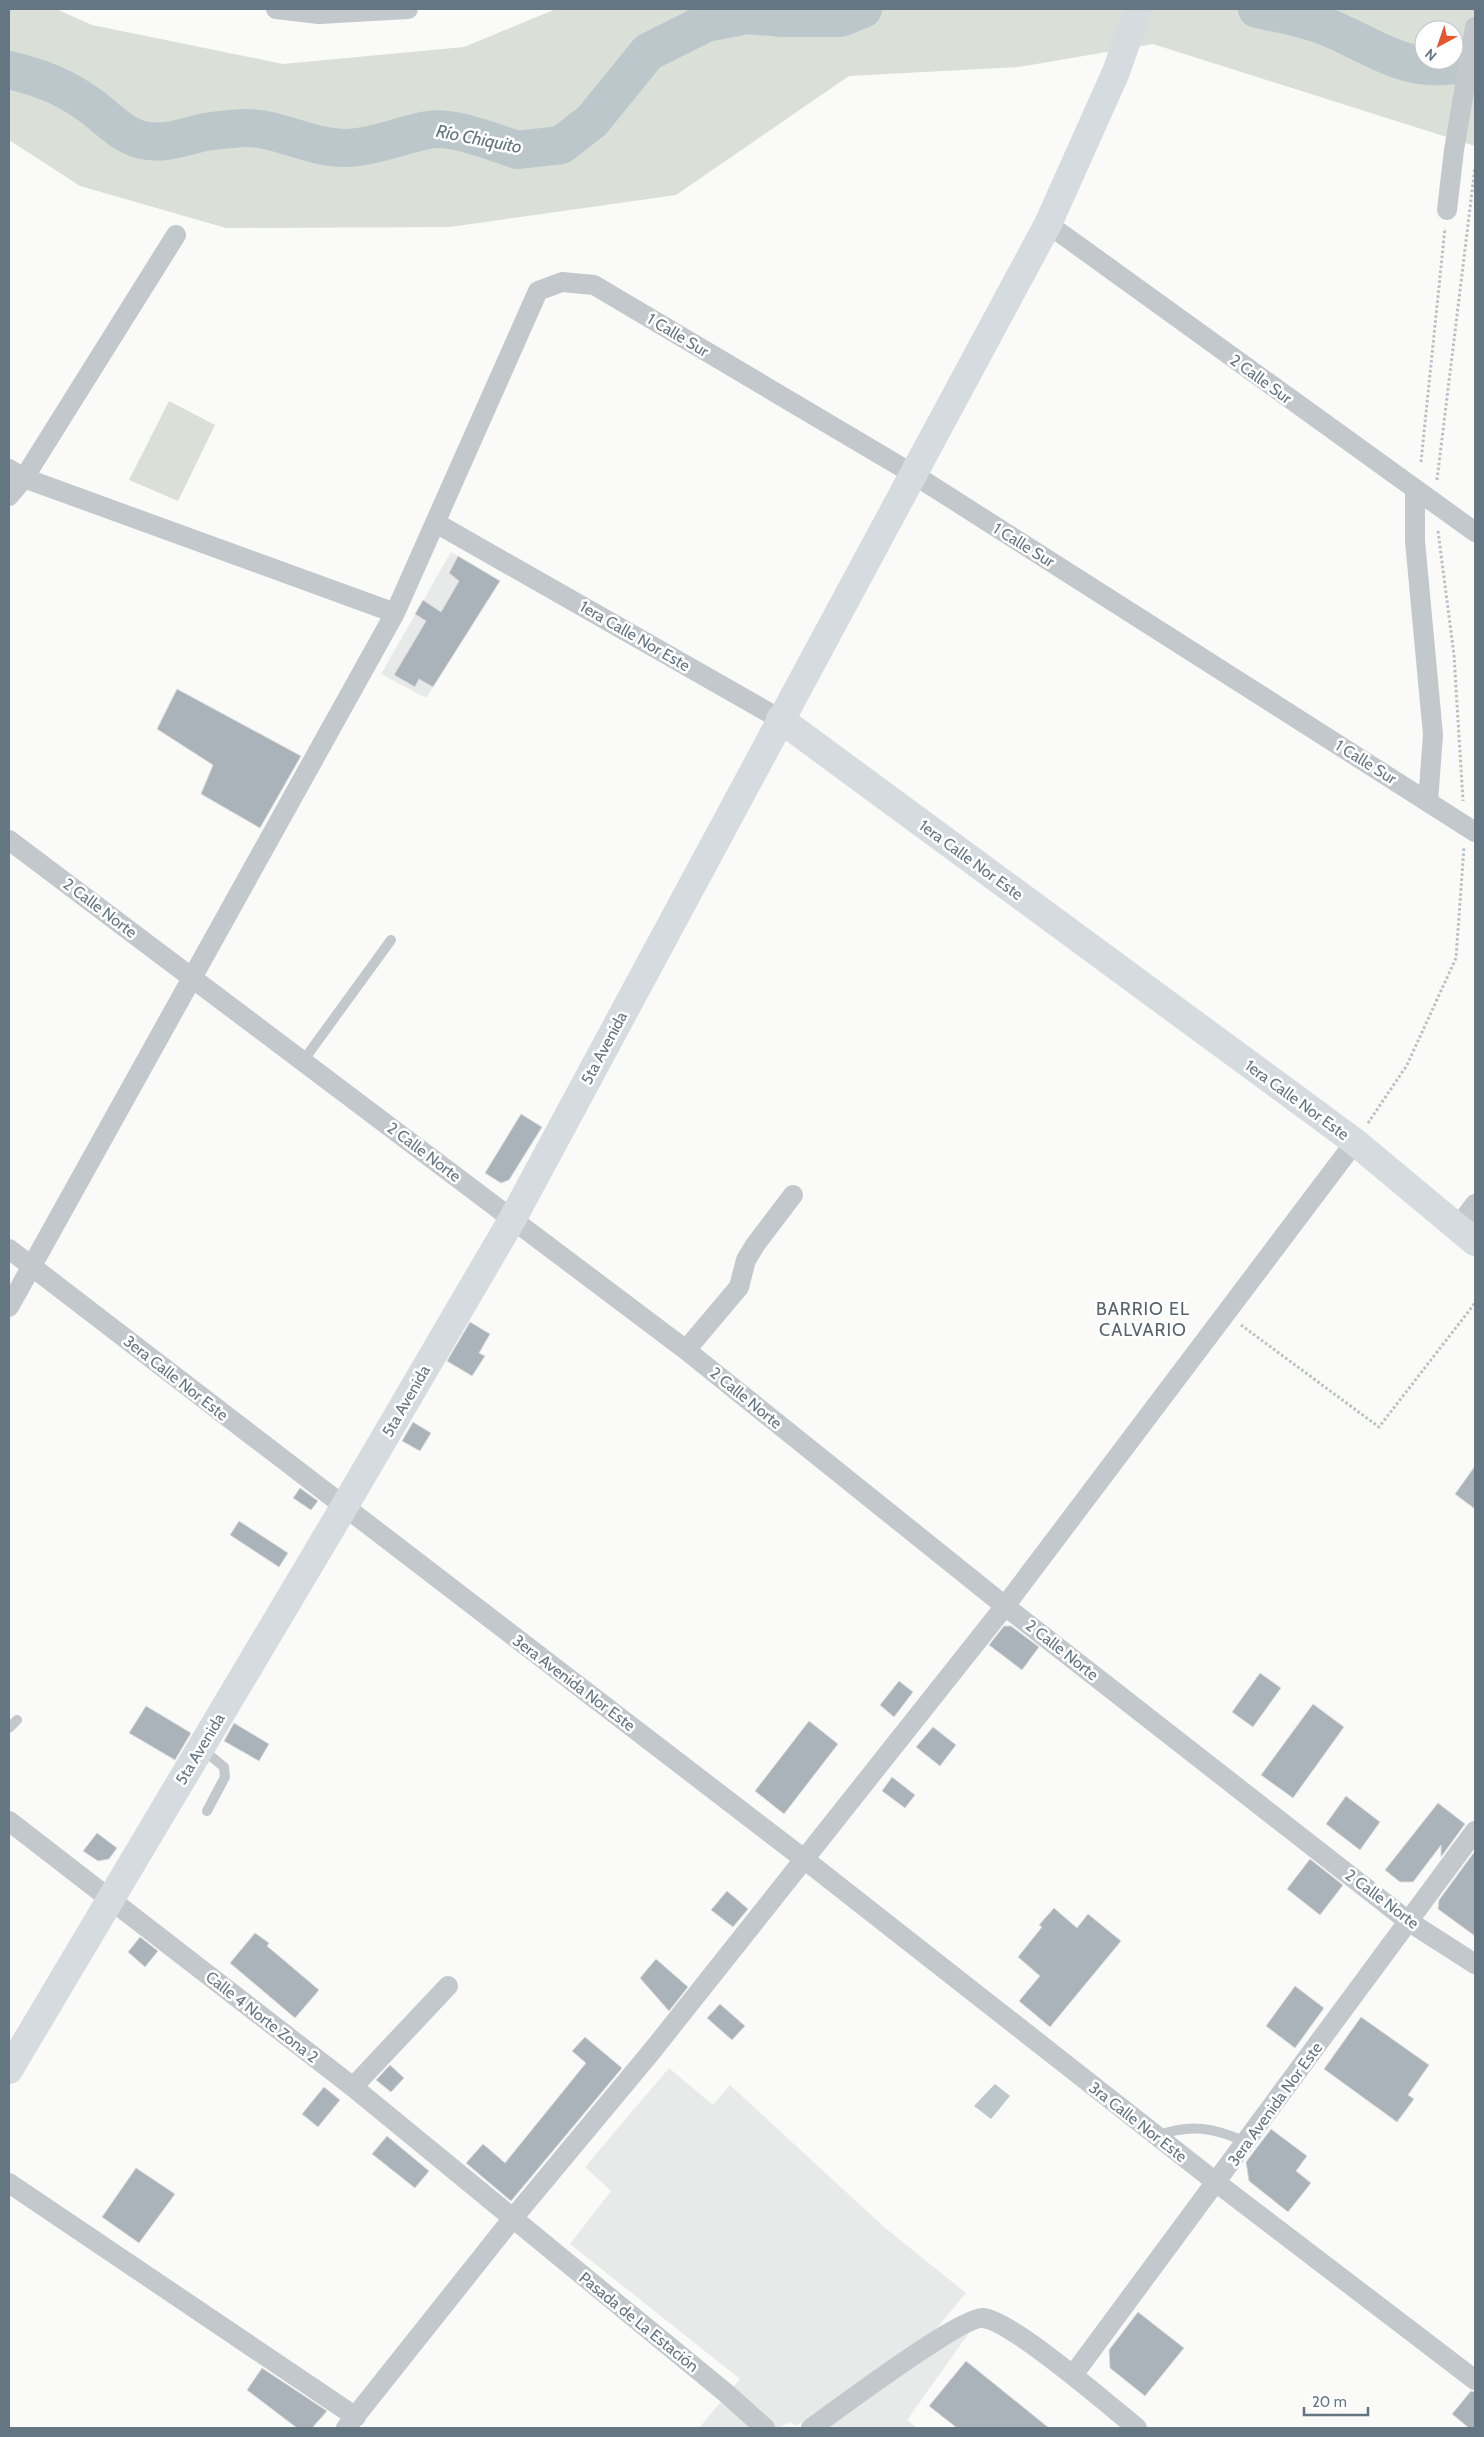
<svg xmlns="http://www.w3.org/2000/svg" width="1484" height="2437" font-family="Cabin,sans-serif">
  <rect width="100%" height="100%" fill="#fafaf8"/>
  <path fill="#e8e9e9" d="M451 552 500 581 426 698 381 674Z
    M669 2068 713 2105 730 2085 884 2227 966 2293 931 2335 796 2426 790 2422 779 2428H699L740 2379 570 2244 611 2191 585 2167Z
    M974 2326 907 2420 917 2428H812Z"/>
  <path fill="#dadfd7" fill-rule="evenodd" d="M9 9H56L92 25 283 64 464 47 556 9H1475V146L1153 44 1019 67 849 76 676 195 450 227 226 228 80 186 9 140ZM1424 30H1454V60H1424Z
    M169 401 215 425 178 501 129 480Z"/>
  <path fill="#bbc7cb" d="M995 2084 1010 2096 991 2119 974 2106Z"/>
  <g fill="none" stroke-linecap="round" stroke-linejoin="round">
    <path stroke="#bbc7cb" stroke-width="38" d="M1257 9C1281 14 1304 18 1327 27 1357 39 1385 58 1418 65 1437 68 1457 65 1475 63
      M9 70C42 78 63 86 91 106 107 118 122 135 142 140 164 145 183 137 205 132 217 130 230 129 243 128 279 127 311 149 347 148 374 147 401 135 428 130 452 125 493 142 517 150L561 145 592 121 648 52 706 23 747 15 784 18H841L863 9"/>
  </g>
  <path fill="#aab3b9" stroke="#dcdcda" d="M458 556 500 581 433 687 419 679 415 687 394 675 426 621 415 614 423 600 441 612 459 581 449 573Z
    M177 689 301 756 260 828 201 794 213 765 157 729Z
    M521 1114 542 1127 509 1180 501 1183 485 1173Z
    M470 1322 490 1334 479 1353 485 1356 472 1376 447 1361Z
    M413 1422 431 1433 420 1451 402 1441Z
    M1475 1466V1509L1455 1494Z
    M300 1488 318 1501 311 1510 293 1498Z
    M239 1521 288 1553 279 1567 230 1535Z
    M1004 1626H1011L1039 1647 1022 1670 989 1645Z
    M1260 1673 1281 1688 1253 1727 1232 1712Z
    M899 1681 913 1692 894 1717 880 1705Z
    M1313 1704 1344 1727 1293 1798 1261 1775Z
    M146 1706 191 1733 175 1760 129 1733Z
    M809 1721 838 1744 784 1814 755 1791Z
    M234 1723 269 1744 259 1761 224 1741Z
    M933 1727 956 1745 940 1766 916 1747Z
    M892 1777 915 1795 905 1808 882 1791Z
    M1346 1796 1380 1822 1360 1850 1326 1824Z
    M1438 1803 1465 1824 1441 1857V1845L1413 1882H1400L1385 1870Z
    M97 1833 117 1848 109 1859 98 1861 83 1851Z
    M1475 1851V1936L1438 1909 1439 1900Z
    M1310 1859 1343 1885 1320 1915 1287 1889Z
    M727 1891 748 1909 733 1927 711 1910Z
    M1054 1908 1077 1928 1088 1914 1121 1941 1050 2027 1019 2001 1040 1976 1018 1957 1042 1927 1039 1925Z
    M255 1933 269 1943 267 1946 319 1990 295 2018 230 1963Z
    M140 1937 158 1951 145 1967 128 1952Z
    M656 1959 688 1987 669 2011 640 1978Z
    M1295 1986 1324 2008 1295 2048 1266 2026Z
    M720 2004 745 2026 732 2040 707 2018Z
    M1361 2017 1429 2065 1408 2095 1414 2099 1397 2122 1324 2069Z
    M585 2037 622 2068 511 2201 466 2163 483 2144 505 2163 586 2063 572 2051Z
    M390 2065 404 2078 391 2092 376 2080Z
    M324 2087 340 2100 318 2127 302 2114Z
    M1271 2129 1307 2156 1296 2171 1311 2183 1288 2212 1249 2181 1246 2162Z
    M387 2136 429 2171 415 2188 372 2154Z
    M136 2168 175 2194 139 2243 102 2217Z
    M1138 2312 1184 2348 1145 2396 1110 2368 1109 2350Z
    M966 2361 1049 2428H957L929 2406Z
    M262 2368 327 2411 312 2428H297L247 2390Z
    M1471 2391 1475 2392V2428H1469L1452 2414Z"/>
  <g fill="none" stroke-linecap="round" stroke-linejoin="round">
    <path stroke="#bbbfc2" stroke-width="3" stroke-dasharray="2.5 2.5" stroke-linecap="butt" d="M1421 462 1445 228
      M1437 480 1475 167
      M1438 531 1454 655 1463 801
      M1368 1123 1407 1065 1456 958 1464 847
      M1241 1325 1379 1427 1475 1303"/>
    <path stroke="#c3c8cc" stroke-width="10" d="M303 1061 391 940
      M9 1728 17 1720
      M201 1748 224 1767 225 1777 207 1811
      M1157 2136C1190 2123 1215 2128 1246 2142"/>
    <path stroke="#c3c8cc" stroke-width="20" d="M276 9 319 14 408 9
      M1447 210 1454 150 1475 27
      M1048 224 1475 532
      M9 469 24 478 395 613
      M1415 490V541L1433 735 1428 802
      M9 496 24 478 176 235
      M436 523 780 719
      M9 840 686 1350 1005 1606 1408 1921 1475 1964
      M1457 1228 1475 1204
      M9 1249 804 1859 1217 2183 1475 2380
      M9 1307 395 613 538 291 562 282 594 285 913 474 1475 832
      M686 1350 739 1287 746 1260 755 1245 793 1195
      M9 1821 353 2087 726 2393 765 2428
      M353 2087 448 1986
      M9 2183 356 2417
      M1073 2375 1475 1831
      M346 2428 513 2218 652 2051 1005 1606 1355 1142
      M811 2428C837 2410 961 2316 983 2318 1011 2320 1110 2406 1137 2428"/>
    <path stroke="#d6dbdf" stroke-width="28" d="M780 719 1355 1142 1475 1242
      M9 2070 344 1507 513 1218 1048 224 1116 72 1138 9"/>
  </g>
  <g text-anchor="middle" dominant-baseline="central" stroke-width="5" stroke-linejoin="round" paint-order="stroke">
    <g font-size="16" fill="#657683" stroke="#fff">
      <text transform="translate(678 335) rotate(31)">1 Calle Sur</text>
      <text transform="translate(1261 379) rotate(36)">2 Calle Sur</text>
      <text transform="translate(1024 545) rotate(32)">1 Calle Sur</text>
      <text transform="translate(635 636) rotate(30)">1era Calle Nor Este</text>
      <text transform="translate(1366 762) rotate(32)">1 Calle Sur</text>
      <text transform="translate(971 860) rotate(36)">1era Calle Nor Este</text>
      <text transform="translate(100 908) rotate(37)">2 Calle Norte</text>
      <text transform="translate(604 1048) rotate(-62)">5ta Avenida</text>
      <text transform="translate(1297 1100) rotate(36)">1era Calle Nor Este</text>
      <text transform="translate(424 1152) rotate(37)">2 Calle Norte</text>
      <text transform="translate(176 1378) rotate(38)">3era Calle Nor Este</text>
      <text transform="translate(746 1398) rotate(39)">2 Calle Norte</text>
      <text transform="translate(406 1401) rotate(-60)">5ta Avenida</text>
      <text transform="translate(1062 1650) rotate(38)">2 Calle Norte</text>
      <text transform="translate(574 1683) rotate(37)">3era Avenida Nor Este</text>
      <text transform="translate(200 1749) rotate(-59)">5ta Avenida</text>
      <text transform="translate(1382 1899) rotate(37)">2 Calle Norte</text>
      <text transform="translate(262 2017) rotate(38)">Calle 4 Norte Zona 2</text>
      <text transform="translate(1275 2104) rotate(-54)">3era Avenida Nor Este</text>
      <text transform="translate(1138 2122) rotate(38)">3ra Calle Nor Este</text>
      <text transform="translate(639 2322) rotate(39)">Pasada de La Estación</text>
    </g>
    <g font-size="18" font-style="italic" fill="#60757c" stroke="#fff">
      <text transform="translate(479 139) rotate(11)">Río Chiquito</text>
    </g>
    <g font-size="18" letter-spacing="1" fill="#57646e" stroke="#fff">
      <text x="1143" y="1309">BARRIO EL<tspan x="1143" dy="21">CALVARIO</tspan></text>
    </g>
  </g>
  <rect width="1484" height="2437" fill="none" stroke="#657683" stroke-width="20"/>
  <g transform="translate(1439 45) rotate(220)"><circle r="24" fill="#ffffff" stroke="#c1c8cd"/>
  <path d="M0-4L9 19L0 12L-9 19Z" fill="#e4572e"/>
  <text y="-8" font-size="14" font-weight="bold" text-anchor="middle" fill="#657683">N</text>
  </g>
  <path d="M1304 2407v8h64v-8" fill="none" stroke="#657683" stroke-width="2.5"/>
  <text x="1312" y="2407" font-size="15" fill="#657683" stroke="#ffffff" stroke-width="4" paint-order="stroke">20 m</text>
</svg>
